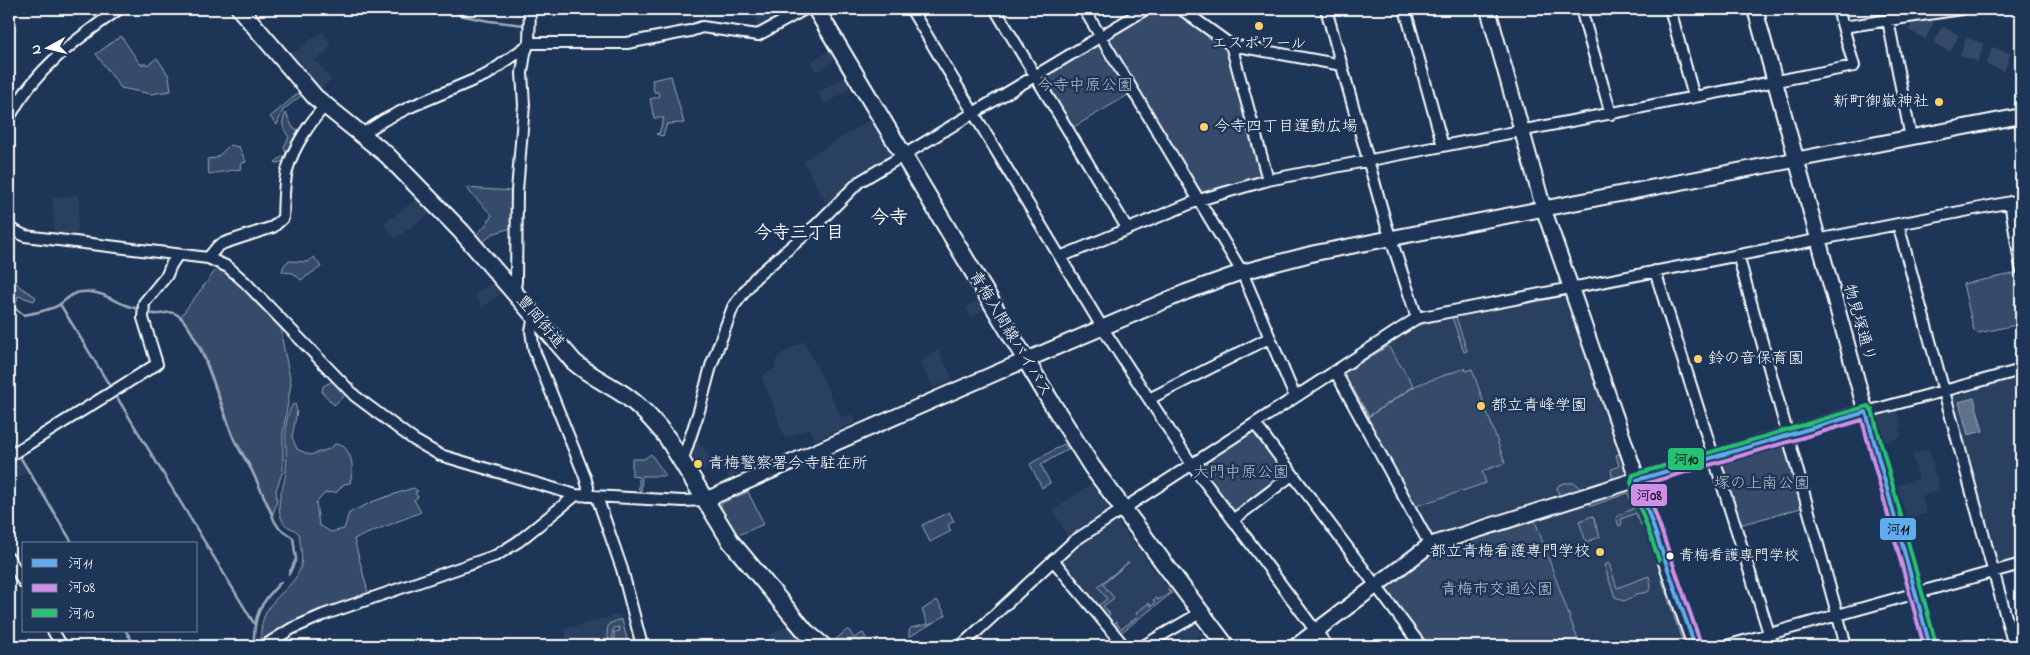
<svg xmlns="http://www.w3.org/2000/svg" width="2030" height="655" font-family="'Indie Flower','Klee One',sans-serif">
  <rect width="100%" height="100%" fill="#1d3557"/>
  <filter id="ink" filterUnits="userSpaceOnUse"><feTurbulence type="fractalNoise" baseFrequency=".02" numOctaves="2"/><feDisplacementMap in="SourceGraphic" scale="10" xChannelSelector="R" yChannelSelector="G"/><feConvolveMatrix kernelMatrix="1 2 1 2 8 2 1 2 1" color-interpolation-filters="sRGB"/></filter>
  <g filter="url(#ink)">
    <path fill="#2a4161" d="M754 9H796L758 31Z
      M323 31 331 43 326 53 315 60 332 80 317 91 287 57Z
      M828 51 833 58 832 62 816 72 810 62Z
      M844 77 849 86 848 90 825 104 818 93Z
      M870 120 890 154 889 159 829 209 803 161Z
      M80 195 77 237 54 235 53 198Z
      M421 196 432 212 395 239 383 224Z
      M497 279 506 290 483 307 474 295Z
      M1562 294 1565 297 1626 473 1623 479 1430 537 1343 371 1415 324Z
      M978 300 984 310 971 317 966 307Z
      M804 341 842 418 852 414 856 422 814 441 809 428 785 439 779 424 777 414 762 378 763 375 774 369 777 356Z
      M938 350 953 379 933 388 920 362Z
      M2021 377V558L2000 564 1998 563 1952 397Z
      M1896 408 1902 427 1899 428 1902 437 1885 442 1878 417 1880 413Z
      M695 435 714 463 695 474 687 459Z
      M1929 449 1940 491 1922 496 1927 513 1907 519 1897 485 1919 479 1912 454Z
      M18 454 29 471 9 484V460Z
      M730 456 738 474 729 478 721 460Z
      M1091 484 1110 510 1109 514 1070 540 1053 510Z
      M1627 489 1633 492 1687 646H1578L1534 518Z
      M1114 521H1117L1172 593 1118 635 1060 564V560L1075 546Z
      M620 614 629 646H567L565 631 561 630Z
      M1191 623 1195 624 1202 634 1185 646 1175 632Z
      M792 624 814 646H775L768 635Z"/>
    <path fill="#364b69" stroke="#9aa5b4" d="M1157 9H1173L1226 47 1228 51 1262 176 1260 179 1203 194 1199 192 1109 41V37Z
      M1869 9H1918L1921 11 1881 17Z
      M121 36 140 64H149L157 58 169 76 171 91 151 94 121 88 96 54Z
      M1097 44 1102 45 1129 90 1128 95 1074 127 1070 126 1043 80 1044 77Z
      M671 76 684 123 667 124 663 136 656 134 659 133 664 118H654L650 99 659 97 658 92H654L652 80Z
      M302 90 303 94 283 110 277 125 270 117Z
      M286 113 293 128 303 132 287 161 276 163 275 162 286 154 284 147 289 137C283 129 280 123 286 113Z
      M230 145 239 147 246 162 240 164 241 169 209 174 207 159 216 158Z
      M466 188 513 191 514 227 492 234 480 245 473 238 486 225 492 215Z
      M314 257 321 267 301 280 293 273 282 272 284 265 288 261 308 262Z
      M218 267 233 276 282 327V339L291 383 283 433V471L276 490 277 501 273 514 251 467 234 436 202 348 181 316Z
      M9 273 20 287 36 297 34 301 18 296 15 307 9 302Z
      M2018 273 2021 292V324L1978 333 1974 331 1963 284Z
      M1453 315 1456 317 1467 351 1464 352 1452 317 1416 326 1348 371 1388 346 1414 386 1369 416 1352 387 1368 417 1417 385 1465 368 1466 371 1472 369 1505 463 1482 471 1486 483 1416 506 1432 535H1434L1485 519 1486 522 1434 538 1430 537 1342 375 1343 371 1415 324Z
      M333 381 346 394 334 405 322 392 323 386Z
      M293 404H295L297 411 292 437 297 449 310 455 329 449 335 444 343 445C353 457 354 467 350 483L344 484 337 492 325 493 316 503 319 525 331 532 344 529 349 513 374 501 413 488 418 491 415 493 418 497 414 500 421 512 354 539 369 596 263 642 261 641C258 596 295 594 301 565 303 555 300 544 299 534 295 528 285 528 282 520 274 502 285 487 286 470 288 449 281 423 293 404Z
      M1251 431 1256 432 1286 473 1236 514 1233 513 1199 469 1200 465Z
      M1782 443 1786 445 1803 505 1801 508 1743 524 1739 522 1721 464 1723 460Z
      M1064 444 1068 449 1041 465 1050 483 1042 488 1030 464Z
      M651 454 666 476H642L641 492H639V477L632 476V459H644Z
      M1620 454 1626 473 1623 479 1593 488 1589 487 1613 479 1611 471 1612 469 1619 466 1616 455Z
      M1564 483H1574L1581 489C1576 496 1561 499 1553 497L1559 495 1557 488 1559 485Z
      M1627 489 1633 492 1644 524 1641 525 1636 513 1621 519 1622 524 1619 526 1616 517 1634 508 1628 493 1591 506 1588 501Z
      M748 492 764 524 736 536 719 514 722 503Z
      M949 512 954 521 948 525 951 531 930 542 922 525Z
      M1593 516 1600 537 1586 542 1579 521Z
      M1534 518 1580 646H1426L1384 590 1385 587 1433 551Z
      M1129 562 1103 584 1114 598 1103 606 1110 614 1104 619 1095 608 1107 599 1098 586Z
      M1609 563 1617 588 1649 576 1651 587 1648 592 1636 594 1630 599 1623 601 1615 597 1604 565Z
      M1663 577 1687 646H1684L1661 578Z
      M1167 588 1172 593 1118 635 1111 626 1116 622 1121 629 1138 617 1136 613 1149 603 1151 606 1155 603 1153 600 1157 598 1158 600 1170 593Z
      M937 600 946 615 909 637V631L911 628 928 624 922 610Z
      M618 620H622L629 646C621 646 614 642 614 632L620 631 619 627 614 628C610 635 613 641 619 646H615C608 640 605 634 609 624Z
      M848 629 854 638 863 633 866 638C855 645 843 650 829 645Z"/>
    <path fill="#617289" stroke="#a0aab8" d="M1974 398 1983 431 1968 435 1959 402Z"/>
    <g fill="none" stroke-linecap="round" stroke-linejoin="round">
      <path stroke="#a0aab8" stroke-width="2.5" d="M456 9 459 15 489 21 524 25
        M9 304 24 315C34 313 45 311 55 307 64 303 71 292 81 292 106 289 119 308 141 309
        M60 304 111 388
        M147 312C159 319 169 307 179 316 202 336 220 406 233 437 237 447 244 457 250 467 259 485 267 504 275 522L279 528 293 538 296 559 289 574
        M115 394 255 625
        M9 437 14 446
        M19 455 73 544
        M126 631 135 646
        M254 646C253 616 260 603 281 582"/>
      <path stroke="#344968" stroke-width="19" stroke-dasharray="19 9" stroke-linecap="butt" d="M1888 9 1956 44 2021 67"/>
      <g stroke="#fff" stroke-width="14">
        <path id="street" d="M911 9 1102 327 1192 465 1327 646
          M995 9 1127 228
          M1084 9 1242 272 1295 397
          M1181 9 1231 45 1342 65
          M1326 9 1386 224 1417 318
          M1405 9 1443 146
          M1581 9 1611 114
          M1670 9 1694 97
          M1888 20 1911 138
          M1843 27 1961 9
          M1231 45 1268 180
          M9 118C35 69 74 41 119 9
          M362 134 384 120 410 107 488 74 531 43H627L690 31 702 27 758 35 805 9
          M2010 202 2021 268
          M1898 224 2014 646
          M9 228 25 236 208 258 228 267 245 282 355 396 414 440 440 455 576 495 683 501 705 500
          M1738 255 1846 646
          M1060 257 1199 200 1268 180 1854 66 1838 9
          M208 258 218 246 224 243 273 227 283 218C284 202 283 183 288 167 294 147 310 122 325 106
          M1655 271 1773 646
          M514 291 516 282 517 191 524 105 522 73 525 53 529 42 530 9
          M534 316 531 331 534 350 585 477 588 487 587 496
          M1335 371 1430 545
          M1149 399 1269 338
          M1866 412 2021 370
          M1255 424 1421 646
          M9 456 157 364 143 318 144 303 167 275 171 265 177 256
          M682 462 699 411 711 366 733 307 755 278 816 225 859 182 1146 9
          M597 497 622 569 642 646
          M1233 520 1292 475
          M9 558 24 583
          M1053 560 1124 646
          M53 631 62 646
          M264 646 291 629 323 615 497 555 519 541 576 495
          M961 646 1074 541 1417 318 2021 200
          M1143 646 1200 613
          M1726 646 2021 564"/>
      </g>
      <g stroke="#fff" stroke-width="18">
        <path id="secondary" d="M1488 9 1544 210 1695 646
          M1755 9 1930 646
          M705 500 1005 369 1186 292 1242 272 1315 253 2021 116
          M1296 646 1430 545 1629 482 1866 412"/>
      </g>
      <g stroke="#fff" stroke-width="20">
        <path id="primary" d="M240 9 315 97 387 155 461 231 574 362C589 375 606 383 623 394 641 406 655 422 668 439L731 542 806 632 823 646
          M816 9 1051 402 1092 467 1226 646"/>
      </g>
      <use href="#street" stroke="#1d3557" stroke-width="10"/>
      <use href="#secondary" stroke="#1d3557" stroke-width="14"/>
      <use href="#primary" stroke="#1d3557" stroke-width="16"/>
      <g stroke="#1d3557" stroke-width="8">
        <path id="bus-1" d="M1866 412 1930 646
          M1637 480 1866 412
          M1637 480 1695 646"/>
      </g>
      <g stroke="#1d3557" stroke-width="8">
        <path id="bus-2" d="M1701 644 1645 484 1862 420 1924 646"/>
      </g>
      <g stroke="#1d3557" stroke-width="8">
        <path id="bus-3" d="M1659 560 1631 482 1633 475 1868 406 1872 410 1936 644"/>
      </g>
      <use href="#bus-1" stroke="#60acee" stroke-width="4"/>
      <use href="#bus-2" stroke="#ce8fe9" stroke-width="4"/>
      <use href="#bus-3" stroke="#26c172" stroke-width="4"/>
    </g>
  </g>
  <g fill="#ffd166" stroke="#1d3557" stroke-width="2">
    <circle cx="1259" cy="26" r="5"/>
    <circle cx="1939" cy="102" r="5"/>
    <circle cx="1204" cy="127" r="5"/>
    <circle cx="1698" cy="359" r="5"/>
    <circle cx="1481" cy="406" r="5"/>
    <circle cx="698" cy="464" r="5"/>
    <circle cx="1600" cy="552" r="5"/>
  </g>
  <circle fill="#fff" stroke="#1d3557" stroke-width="2" cx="1670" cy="556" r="4.5"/>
  <g text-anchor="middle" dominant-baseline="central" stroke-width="5" stroke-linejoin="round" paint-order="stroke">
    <g font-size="15" fill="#fff" stroke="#1d3557" text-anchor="start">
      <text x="1679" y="556">青梅看護専門学校</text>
    </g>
    <g font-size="16" fill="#fff" stroke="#1d3557" text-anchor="start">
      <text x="1259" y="44" text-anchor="middle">エスポワール</text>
      <text x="1929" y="102" text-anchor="end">新町御嶽神社</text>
      <text x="1214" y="127">今寺四丁目運動広場</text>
      <text x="1708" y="359">鈴の音保育園</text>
      <text x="1491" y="406">都立青峰学園</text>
      <text x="708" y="464">青梅警察署今寺駐在所</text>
      <text x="1590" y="552" text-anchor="end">都立青梅看護専門学校</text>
    </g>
    <g font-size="16" fill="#b9c0ca" stroke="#1d3557">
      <text x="1085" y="86">今寺中原公園</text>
      <text x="1241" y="473">大門中原公園</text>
      <text x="1762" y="484">塚の上南公園</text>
      <text x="1497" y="590">青梅市交通公園</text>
    </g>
    <g font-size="16" fill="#fff" stroke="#1d3557">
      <text transform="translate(540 322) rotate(50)">豊岡街道</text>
      <text transform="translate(1859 323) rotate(74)">物見塚通り</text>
      <text transform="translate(1010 334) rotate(59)">青梅入間線バイパス</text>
    </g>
    <g font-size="18" font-weight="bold" fill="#fff" stroke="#1d3557">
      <text x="799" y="234">今寺三丁目</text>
    </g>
    <g font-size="19" font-weight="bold" fill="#fff" stroke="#1d3557">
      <text x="889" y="218">今寺</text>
    </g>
  </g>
  <g stroke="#1d3557" stroke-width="2">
    <rect x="1667" y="447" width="38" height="24" rx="5" fill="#26c172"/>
    <rect x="1630" y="483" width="38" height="24" rx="5" fill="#ce8fe9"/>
    <rect x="1879" y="517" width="38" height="24" rx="5" fill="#60acee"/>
  </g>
  <g font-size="14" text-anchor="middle" font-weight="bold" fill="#111">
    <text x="1686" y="464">河10</text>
    <text x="1649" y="500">河08</text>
    <text x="1898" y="534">河11</text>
  </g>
  <rect width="2030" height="655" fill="none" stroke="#1d3557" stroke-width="30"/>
  <rect x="15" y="15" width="2000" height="625" fill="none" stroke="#fff" stroke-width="2" filter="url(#ink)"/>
  <rect x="22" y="542" width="175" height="90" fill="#1d3557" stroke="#77869a"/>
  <rect x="32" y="559" width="25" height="8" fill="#60acee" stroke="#77869a"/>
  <text x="68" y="568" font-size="15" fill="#ffffff">河11</text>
  <rect x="32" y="584" width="25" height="8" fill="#ce8fe9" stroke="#77869a"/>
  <text x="68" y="592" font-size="15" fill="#ffffff">河08</text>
  <rect x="32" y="609" width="25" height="8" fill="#26c172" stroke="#77869a"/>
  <text x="68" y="618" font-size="15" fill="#ffffff">河10</text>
  <g transform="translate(48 48) rotate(262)" stroke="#1d3557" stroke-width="4" paint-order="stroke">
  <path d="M0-4L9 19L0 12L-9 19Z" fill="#ffffff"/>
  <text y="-8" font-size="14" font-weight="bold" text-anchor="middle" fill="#ffffff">N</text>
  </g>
</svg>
